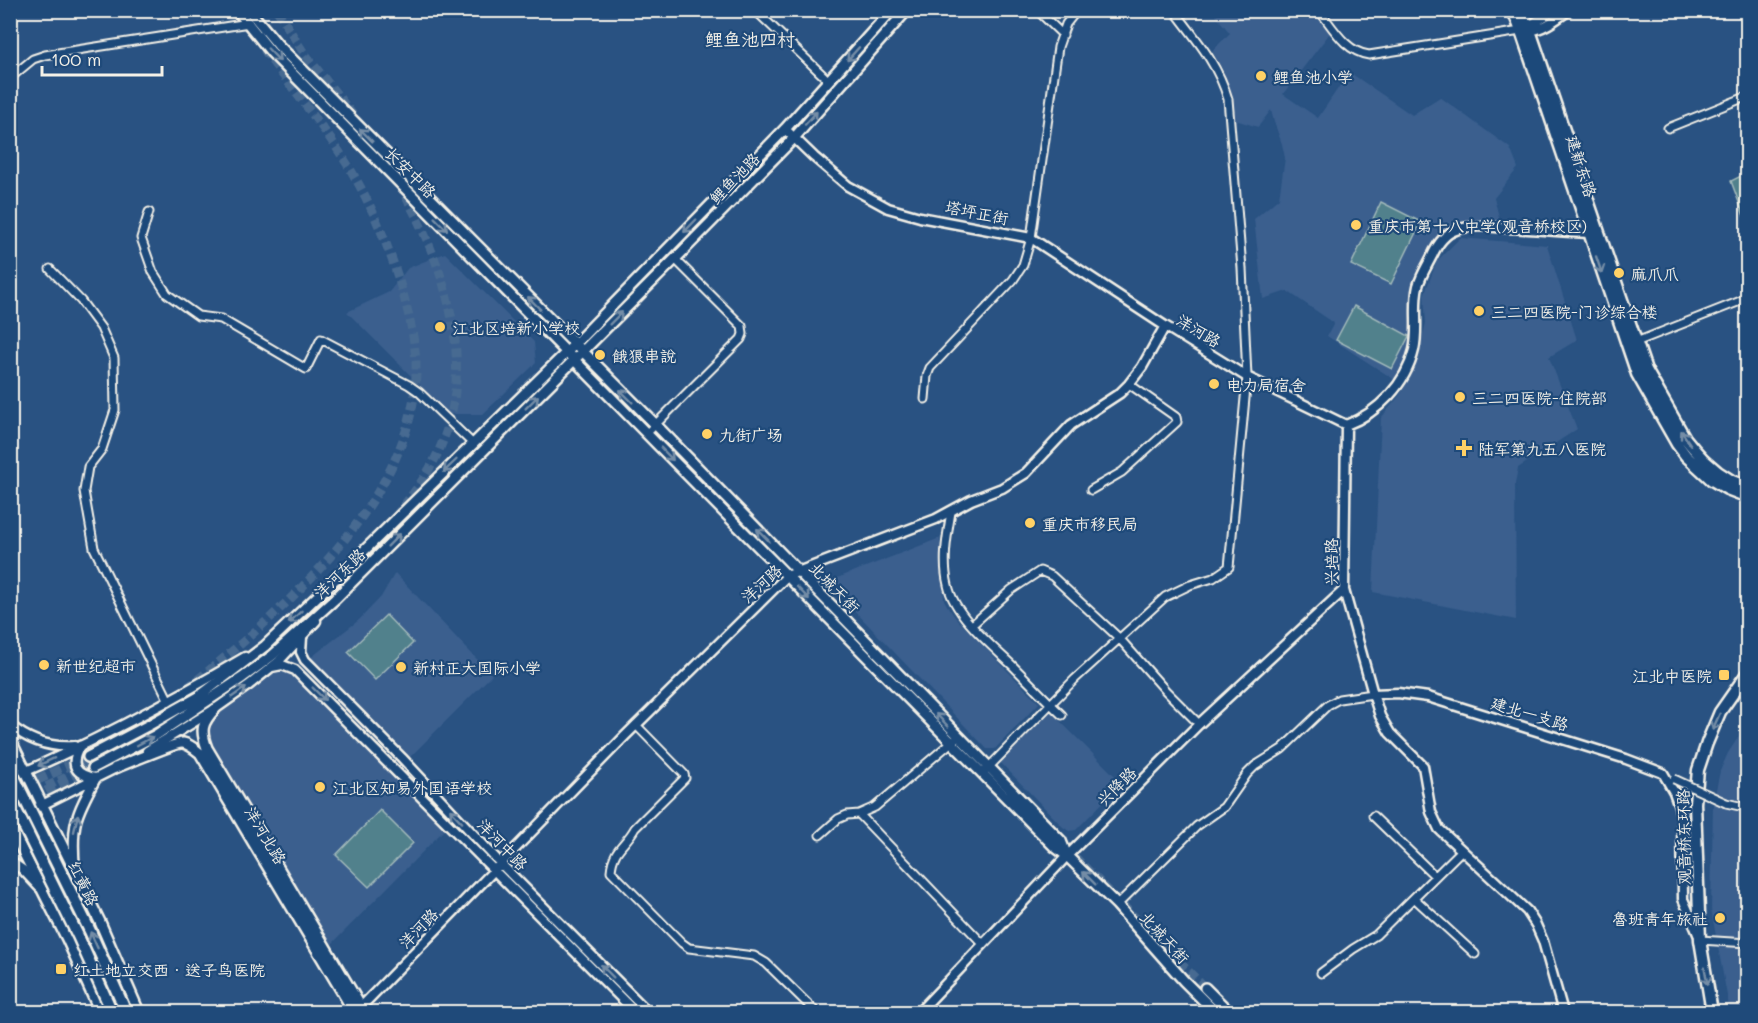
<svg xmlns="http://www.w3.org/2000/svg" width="1758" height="1023" font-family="Mali,'LXGW WenKai TC',sans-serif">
  <rect width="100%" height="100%" fill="#295282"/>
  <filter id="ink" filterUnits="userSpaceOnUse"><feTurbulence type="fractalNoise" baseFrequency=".0167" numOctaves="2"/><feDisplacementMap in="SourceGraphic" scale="12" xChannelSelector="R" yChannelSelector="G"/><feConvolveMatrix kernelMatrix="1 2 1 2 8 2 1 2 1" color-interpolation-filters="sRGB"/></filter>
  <g filter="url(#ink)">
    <path fill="#3a5f8e" d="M1221 11H1311L1330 33 1283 94 1318 118 1349 72 1412 115 1440 97 1510 148 1518 168 1494 198 1501 224H1464L1452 227 1434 242 1419 273 1413 298 1410 349 1404 364 1395 380 1327 336 1334 323 1287 291 1263 299 1254 219 1279 198 1285 158 1282 144 1274 122 1271 110 1258 127 1235 120 1232 97 1228 83 1222 68 1212 51 1230 33 1216 16Z
      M1460 238 1547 245 1577 340 1549 357 1577 429 1518 468 1515 484 1516 620 1373 592 1381 418 1400 395 1415 367 1426 323 1424 295 1437 261Z
      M445 253 534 342 536 363 483 414H449L347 312 389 292 408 268Z
      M940 538 944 600 948 607 955 617 1039 703 995 749H987L827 582Z
      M395 573 492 675 408 759 309 659 359 620 381 597Z
      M285 670 294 673 446 828 331 945 206 739 207 724 213 717 274 671Z
      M1050 711 1122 783 1076 830 1069 831 1063 827 999 761Z
      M1747 724V1012H1730L1711 909 1713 804 1720 771 1728 753Z"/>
    <path fill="#51818c" stroke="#a2b9ba" stroke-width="1.5" d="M1747 173V224L1731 181Z
      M1381 202 1421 222 1391 284 1351 265Z
      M1354 306 1409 336 1392 369 1336 340Z
      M386 615 413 643 375 680 348 652Z
      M380 810 413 843 369 887 336 855Z"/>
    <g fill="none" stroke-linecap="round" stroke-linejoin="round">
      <path stroke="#476a91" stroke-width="9" stroke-dasharray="9 4.5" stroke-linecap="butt" d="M277 10 302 50 360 124
        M376 148 394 173
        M393 166 750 528
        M395 517C412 495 429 474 440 448 478 360 444 264 400 186
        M187 688C280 614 412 502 416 374 418 324 388 241 365 196 346 158 323 128 297 94 286 78 272 63 262 46
        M211 692C267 652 323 608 366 553
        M122 736 159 709
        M10 804 92 765 180 713
        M1065 847 1205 988"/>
      <path stroke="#476a91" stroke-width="10" stroke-dasharray="10 5" stroke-linecap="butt" d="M10 792 88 757
        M19 805 93 768"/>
      <g stroke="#f4f1e8" stroke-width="11">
        <path id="minor" d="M755 10 829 81
          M1037 10 1063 35
          M1319 10C1333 28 1346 52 1369 55L1521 31
          M10 78 33 59 45 55 249 23
          M1668 128 1748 96
          M149 212 141 238 153 272 167 294 198 316 221 319 306 369 321 339 409 385 419 392 473 444
          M50 269 81 301 101 328 114 358 115 410 102 449 88 467 84 491 94 548 169 701
          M1636 342 1748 298
          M925 399 927 376 930 368 1013 280 1023 265 1031 238 1058 47 1066 24 1077 10
          M647 433 741 339 743 334 742 326 675 259
          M1091 490 1122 472 1177 422 1176 417 1129 384
          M951 512C947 536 942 561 948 585 954 615 991 645 1013 666 1029 682 1045 699 1062 715
          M972 625 1011 590 1040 571 1052 576 1119 638 1166 691 1199 724
          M636 725 684 774 685 778 635 828C626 845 613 848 611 871L682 943 689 948 754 956 766 963 816 1012
          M986 770 1075 679 1165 597 1190 585 1213 578 1229 567 1247 377 1242 268 1228 99C1218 64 1196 39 1174 10
          M1726 803 1748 808
          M859 814 983 944
          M1373 816 1435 876
          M820 835 838 819 847 815 859 814 875 807 954 740
          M1414 898 1475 954
          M1117 905 1197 826 1224 807 1247 774 1255 766 1282 749 1328 705 1339 699 1373 694
          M1700 940 1748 943
          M1321 973 1353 949 1376 935 1461 851"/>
      </g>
      <g stroke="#f4f1e8" stroke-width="13">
        <path id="tertiary" d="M1524 29 1555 10
          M1525 31C1540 32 1557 19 1569 10
          M785 129 814 157 848 186 888 208 920 217 1031 238 1165 326
          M302 637 301 652 305 660 402 758 501 864 648 1012
          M272 667 282 665 295 670 635 1012
          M1373 694 1398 693 1428 697 1626 759 1663 773 1674 792 1679 806 1682 822 1683 899 1698 934
          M10 725C29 741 49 748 74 746
          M147 751 215 709 249 685 279 661 316 621
          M10 778C91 744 169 702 245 657
          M10 821 120 766
          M10 861 23 870 39 887
          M75 869C71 825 75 816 96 778 75 775 69 765 80 746
          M358 1010 625 736 787 576 936 519 971 500 1002 488 1026 473 1071 425 1120 393 1129 384 1142 367 1165 326 1247 377 1346 425
          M919 1012 1067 856 1199 724 1344 590
          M1563 1012 1543 941 1536 925 1527 911 1510 895 1439 829 1431 812 1423 766 1390 733 1380 716 1373 694 1344 590 1346 425C1378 413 1406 384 1414 350 1419 329 1413 306 1418 286 1421 275 1427 266 1432 256 1437 245 1444 234 1456 230 1471 224 1490 227 1506 228 1535 229 1564 232 1593 233"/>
      </g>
      <g stroke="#f4f1e8" stroke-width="14">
        <path id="secondary" d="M237 10 271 52C532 317 793 583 1055 847L1067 856
          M249 10 278 45 656 425 1061 841 1067 856 1117 905 1184 981 1215 1012
          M215 709C202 723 200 730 207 748L364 1012
          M10 739 100 922 139 1012
          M88 757 149 725 197 698 265 646 325 589 567 352 785 129 892 10
          M93 768 156 735 242 678 273 655 335 599 675 259 794 138 907 10
          M115 768C125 764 177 742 183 743 189 744 195 749 200 753L354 1012
          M10 826 67 939 100 1012
          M1205 988 1229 1012"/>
      </g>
      <g stroke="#f4f1e8" stroke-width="15">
        <path id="primary" d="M1513 10 1521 31 1637 374 1677 444 1686 456 1712 480 1727 489 1748 497
          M1523 10 1646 370 1685 438 1694 449 1704 460 1718 472 1732 481 1748 487
          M1712 1012 1700 940 1695 803 1698 770 1707 743 1720 712 1748 672"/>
      </g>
      <use href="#minor" stroke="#1f4a7a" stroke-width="7"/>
      <use href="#tertiary" stroke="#1f4a7a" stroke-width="8"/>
      <use href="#secondary" stroke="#1f4a7a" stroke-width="9"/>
      <use href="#primary" stroke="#1f4a7a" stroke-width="10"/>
      <g stroke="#f4f1e8" stroke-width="11" stroke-linecap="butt">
        <path id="minor-bridge" d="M1674 779 1726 803"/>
      </g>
      <g stroke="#f4f1e8" stroke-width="15" stroke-linecap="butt">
        <path id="trunk-bridge" d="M10 769 90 931 126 1012
          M10 798 78 936 112 1012"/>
      </g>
      <use href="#minor-bridge" stroke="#1f4a7a" stroke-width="7"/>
      <use href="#trunk-bridge" stroke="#1f4a7a" stroke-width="10"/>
    </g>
    <defs><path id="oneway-shaft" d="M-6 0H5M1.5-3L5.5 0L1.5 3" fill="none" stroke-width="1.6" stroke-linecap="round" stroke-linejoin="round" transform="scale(1.5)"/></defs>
    <g stroke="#748da6">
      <use href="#oneway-shaft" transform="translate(853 54) rotate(132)"/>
      <use href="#oneway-shaft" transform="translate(274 55) rotate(46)"/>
      <use href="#oneway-shaft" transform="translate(811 118) rotate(-48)"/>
      <use href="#oneway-shaft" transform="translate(366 135) rotate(-135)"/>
      <use href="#oneway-shaft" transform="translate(441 224) rotate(45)"/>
      <use href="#oneway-shaft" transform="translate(690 226) rotate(134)"/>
      <use href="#oneway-shaft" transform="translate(1599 265) rotate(71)"/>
      <use href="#oneway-shaft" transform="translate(534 303) rotate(-135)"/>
      <use href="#oneway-shaft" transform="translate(616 318) rotate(-45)"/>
      <use href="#oneway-shaft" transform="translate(626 396) rotate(-135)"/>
      <use href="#oneway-shaft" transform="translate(532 402) rotate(-45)"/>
      <use href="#oneway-shaft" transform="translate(1686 438) rotate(-124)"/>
      <use href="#oneway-shaft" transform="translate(667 454) rotate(46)"/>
      <use href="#oneway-shaft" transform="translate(450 466) rotate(136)"/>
      <use href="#oneway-shaft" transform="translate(763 535) rotate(-135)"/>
      <use href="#oneway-shaft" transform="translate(394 540) rotate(-45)"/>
      <use href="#oneway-shaft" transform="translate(803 593) rotate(46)"/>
      <use href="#oneway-shaft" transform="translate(295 617) rotate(137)"/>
      <use href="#oneway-shaft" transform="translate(239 692) rotate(-35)"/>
      <use href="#oneway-shaft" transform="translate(319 694) rotate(45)"/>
      <use href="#oneway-shaft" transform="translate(942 720) rotate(-134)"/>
      <use href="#oneway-shaft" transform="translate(1716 722) rotate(114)"/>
      <use href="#oneway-shaft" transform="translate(145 741) rotate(-28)"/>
      <use href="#oneway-shaft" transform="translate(46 762) rotate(155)"/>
      <use href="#oneway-shaft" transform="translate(456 816) rotate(-133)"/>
      <use href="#oneway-shaft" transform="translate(76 823) rotate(-77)"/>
      <use href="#oneway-shaft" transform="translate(1089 878) rotate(-135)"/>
      <use href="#oneway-shaft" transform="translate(94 940) rotate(-114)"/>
      <use href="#oneway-shaft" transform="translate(607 971) rotate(-135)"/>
      <use href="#oneway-shaft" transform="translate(1706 976) rotate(80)"/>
    </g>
  </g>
  <g fill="#ffd166" stroke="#1f4a7a" stroke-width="2">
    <circle cx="1261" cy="76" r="6"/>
    <circle cx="1356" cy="225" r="6"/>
    <circle cx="1619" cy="273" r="6"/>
    <circle cx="1479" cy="311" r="6"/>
    <circle cx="440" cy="327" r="6"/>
    <circle cx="600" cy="355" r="6"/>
    <circle cx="1214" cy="384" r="6"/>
    <circle cx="1460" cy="397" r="6"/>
    <circle cx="707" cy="434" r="6"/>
    <path d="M1461 439h6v6h6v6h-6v6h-6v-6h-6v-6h6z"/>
    <circle cx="1030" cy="523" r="6"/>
    <circle cx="44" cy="665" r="6"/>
    <circle cx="401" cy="667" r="6"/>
    <rect x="1718" y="669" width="12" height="12" rx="3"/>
    <circle cx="320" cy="787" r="6"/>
    <circle cx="1720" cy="918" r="6"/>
    <rect x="55" y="963" width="12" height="12" rx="3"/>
  </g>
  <g text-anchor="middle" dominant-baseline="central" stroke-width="4.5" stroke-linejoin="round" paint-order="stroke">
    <g font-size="16" fill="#f4f1e8" stroke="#1f4a7a" text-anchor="start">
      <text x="1273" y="76">鲤鱼池小学</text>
      <text x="1368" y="225">重庆市第十八中学(观音桥校区)</text>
      <text x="1631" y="273">麻爪爪</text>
      <text x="1491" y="311">三二四医院-门诊综合楼</text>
      <text x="452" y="327">江北区培新小学校</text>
      <text x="612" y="355">餓狼串說</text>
      <text x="1226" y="384">电力局宿舍</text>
      <text x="1472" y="397">三二四医院-住院部</text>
      <text x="719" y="434">九街广场</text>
      <text x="1478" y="448">陆军第九五八医院</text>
      <text x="1042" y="523">重庆市移民局</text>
      <text x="56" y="665">新世纪超市</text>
      <text x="413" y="667">新村正大国际小学</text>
      <text x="1712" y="675" text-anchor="end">江北中医院</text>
      <text x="332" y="787">江北区知易外国语学校</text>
      <text x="1708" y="918" text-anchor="end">魯班青年旅社</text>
      <text x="73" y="969">红土地立交西‧送子鸟医院</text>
    </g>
    <g font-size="16" fill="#f4f1e8" stroke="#1f4a7a">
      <text transform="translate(1582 166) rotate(72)">建新东路</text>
      <text transform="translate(411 172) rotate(45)">长安中路</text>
      <text transform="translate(734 178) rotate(-46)">鲤鱼池路</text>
      <text transform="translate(977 212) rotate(11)">塔坪正街</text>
      <text transform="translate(1199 330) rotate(31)">洋河路</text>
      <text transform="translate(1330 562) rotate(-90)">兴培路</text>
      <text transform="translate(339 573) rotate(-44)">洋河东路</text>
      <text transform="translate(761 583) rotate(-42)">洋河路</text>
      <text transform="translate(835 587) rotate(46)">北城天街</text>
      <text transform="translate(1530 713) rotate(17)">建北一支路</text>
      <text transform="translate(1116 786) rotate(-45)">兴降路</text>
      <text transform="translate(266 835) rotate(59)">洋河北路</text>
      <text transform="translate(1683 837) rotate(-91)">观音桥东环路</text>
      <text transform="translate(503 844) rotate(46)">洋河中路</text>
      <text transform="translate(84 883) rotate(64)">红黄路</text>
      <text transform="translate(418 928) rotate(-46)">洋河路</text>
      <text transform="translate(1165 937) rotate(48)">北城天街</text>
    </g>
    <g font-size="18" fill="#f4f1e8" stroke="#1f4a7a">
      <text x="750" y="39">鲤鱼池四村</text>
    </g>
  </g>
  <rect width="1758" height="1023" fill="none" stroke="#1f4a7a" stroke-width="36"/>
  <rect x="18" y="18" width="1722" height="987" fill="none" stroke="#f4f1e8" stroke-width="2" filter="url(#ink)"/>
  <path d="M42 66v9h120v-9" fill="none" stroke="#f4f1e8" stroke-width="3"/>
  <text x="51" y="66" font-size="18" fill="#f4f1e8" stroke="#1f4a7a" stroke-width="4.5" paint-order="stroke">100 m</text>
</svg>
